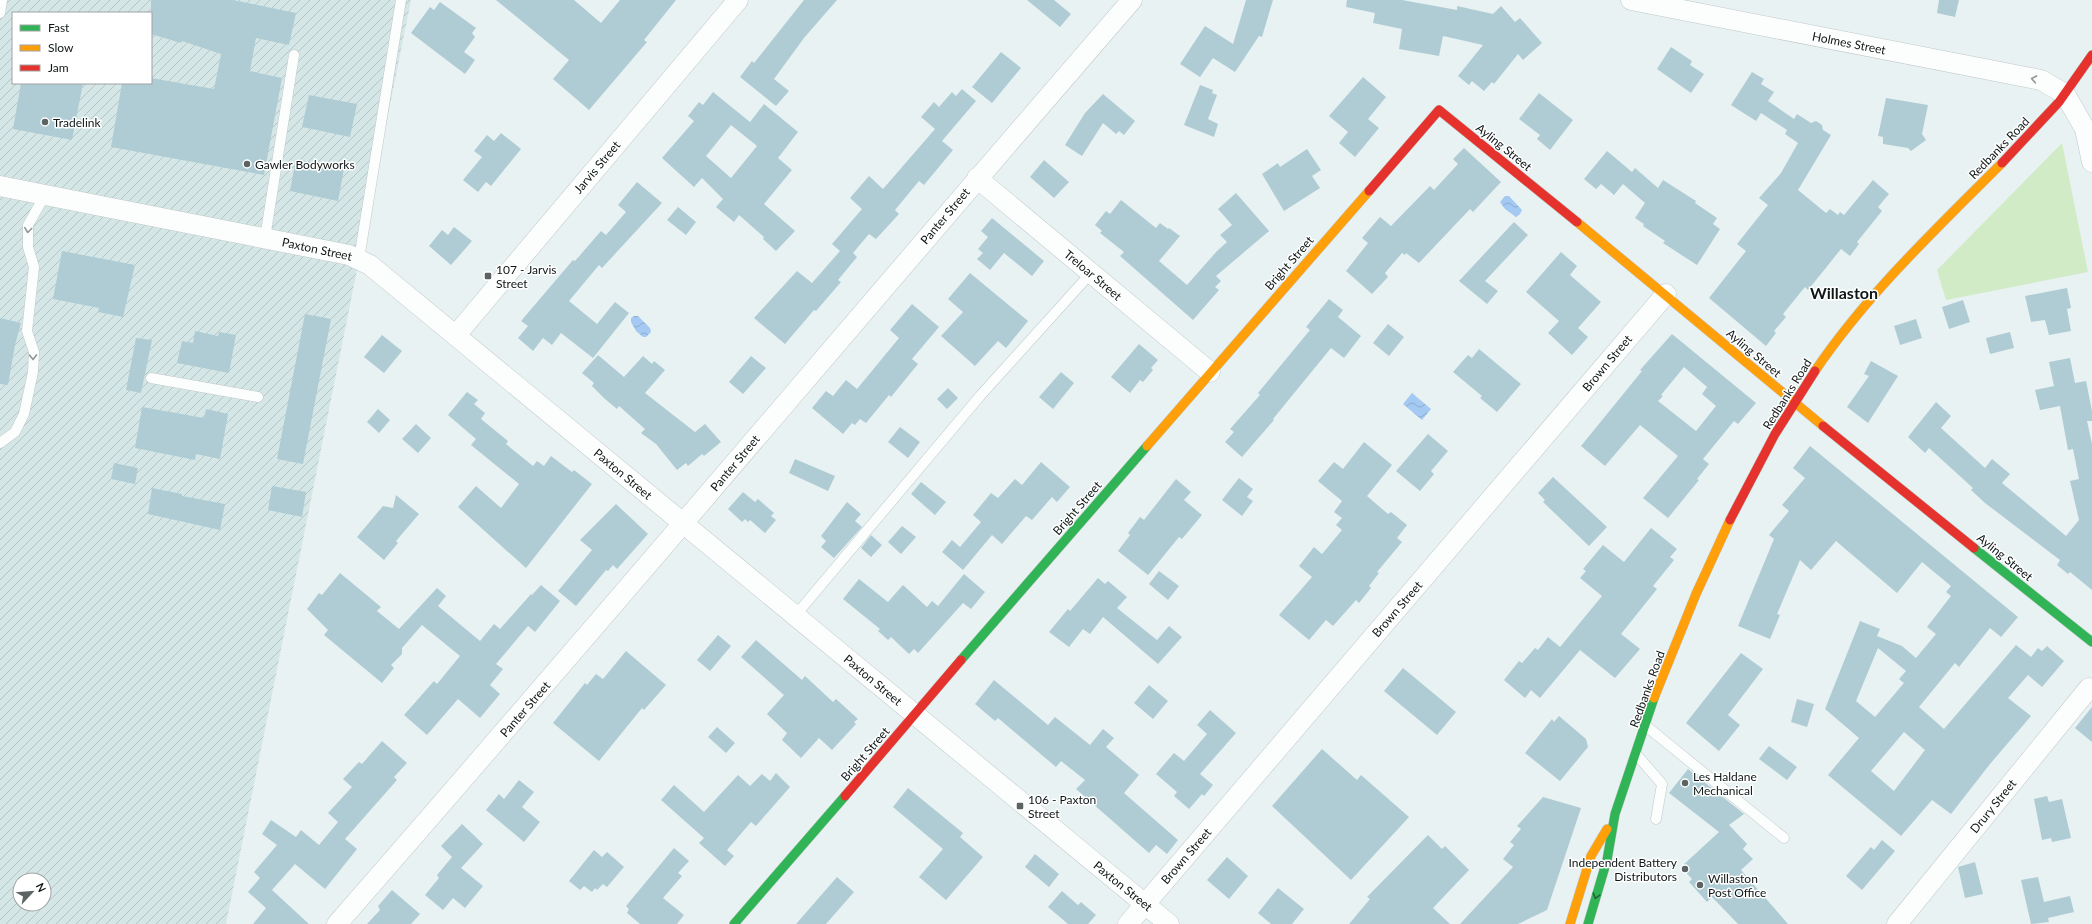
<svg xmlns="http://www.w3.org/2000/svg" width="2092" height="924" font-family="Lato,sans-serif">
  <defs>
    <pattern id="industrial-furrows" width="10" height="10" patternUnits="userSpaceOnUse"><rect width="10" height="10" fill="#d4e7e6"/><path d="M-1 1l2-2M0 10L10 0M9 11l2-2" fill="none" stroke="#b5c5c5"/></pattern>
    <pattern id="water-waves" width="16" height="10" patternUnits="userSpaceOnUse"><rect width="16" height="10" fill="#a4c9f2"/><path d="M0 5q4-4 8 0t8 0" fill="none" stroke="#8caccf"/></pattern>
  </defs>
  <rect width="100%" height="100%" fill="#e8f2f2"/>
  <path fill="url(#industrial-furrows)" fill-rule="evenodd" d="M0 0H411L226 924H0ZM13 13H151V83H13ZM20 880H44V904H20Z"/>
  <path fill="#d1ebc7" d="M2062 143 2088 272 1946 300 1937 270Z"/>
  <path fill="url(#water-waves)" d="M1505 196H1509L1522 210 1520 214 1516 217 1505 209 1500 202Z
    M634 316H638L650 328 651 332 646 337H643L636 331 631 322V318Z
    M1412 393 1431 409 1422 420 1403 404Z"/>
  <path fill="#afccd4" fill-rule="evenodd" d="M151 0H233L296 13 289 45 256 38 250 71 282 78 264 175 111 147 122 83H151V78L214 89 221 54 182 41 181 43 151 34Z
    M496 0H574L601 23 620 0H676L644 40 647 42 589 110 553 79 569 60Z
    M804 0H837L804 38 774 79 789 91 776 106 740 77 752 61 754 63Z
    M1027 0H1054L1071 14 1060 27Z
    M1246 0H1273L1262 37 1259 36 1235 72 1213 58 1200 77 1180 64 1205 26 1233 44Z
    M1347 0H1402L1457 10V6L1493 14 1501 6 1515 22 1520 18 1542 43 1523 60 1518 54 1494 84 1492 82 1484 91 1472 81 1469 85 1458 76 1483 45 1443 36 1439 56 1399 49 1402 29 1373 23 1375 13 1346 7Z
    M1939 0H1959L1955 17 1937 13Z
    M440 2 476 28 472 33 475 37 464 52 475 60 465 74 411 33 430 7 434 10Z
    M1671 47 1692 61 1690 65 1704 74 1691 93 1657 69Z
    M1001 52 1021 68 992 103 972 87Z
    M1752 72 1764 79 1761 84 1774 92 1768 101 1794 119 1797 114 1811 123 1816 121 1822 125 1823 130 1831 135 1798 190 1826 213 1830 209 1838 215 1840 212 1844 215 1873 180 1889 194 1878 207 1882 211 1857 242 1859 244 1850 256 1841 249 1808 290 1805 287 1783 314 1786 317 1774 331 1776 333 1766 346 1709 298 1746 251 1737 244 1768 205 1759 198 1781 173 1798 143 1785 134 1787 130 1761 113 1756 121 1731 105Z
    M1363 77 1386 97 1368 119 1379 128 1355 157 1339 143 1348 132 1329 116Z
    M21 83H83L72 140 13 129Z
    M1200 85 1213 90 1212 93 1217 95 1208 119 1218 124 1214 137 1184 125Z
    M962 89 976 101 942 141 953 150 924 185 919 181 895 210 899 214 876 239 869 234 853 253 857 257 838 280 841 282 816 311 814 310 785 344 754 318 797 271 812 283 840 251 832 244 862 209 850 198 869 176 883 189 935 129 921 117 934 102 939 107 952 92 956 96Z
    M713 92 750 122 764 104 798 132 778 158 792 170 764 204 795 231 776 251 763 239 764 237 739 215 734 222 716 207 723 199 702 178 694 187 662 158 694 121 688 116 699 102 703 105ZM731 125 757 146 731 178 706 156Z
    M1539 93 1573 120 1550 150 1537 139 1540 135 1519 119Z
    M1103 94 1135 121 1124 135 1119 131 1116 134 1103 123 1082 156 1065 145 1085 113Z
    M309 95 357 104 350 137 302 127Z
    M1886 98 1928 105 1922 134 1926 140 1911 151 1908 148 1883 144V137L1878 136Z
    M501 133 521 149 491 186 486 182 478 192 463 180 482 157 474 151 487 135 494 141Z
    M1464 148 1501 182 1473 212 1470 209 1419 263 1406 253 1405 255 1402 253 1385 273 1388 277 1372 294 1346 271 1368 243 1362 238 1380 217 1391 226 1430 186 1434 190 1458 164 1453 159Z
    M1307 149 1321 170 1312 176 1320 188 1284 211 1262 174 1278 163 1280 167Z
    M1607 151 1632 172 1635 168 1658 188 1663 180 1696 201 1695 203 1717 218 1713 224 1720 229 1697 265 1663 243 1665 241 1643 226 1644 224 1635 218 1645 203 1623 184 1614 195 1601 184 1596 189 1584 179Z
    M296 159 344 169 338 201 290 191Z
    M1044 160 1069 182 1054 198 1030 177Z
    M637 182 662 203 602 268 599 265 569 301 597 324 615 302 629 313 593 358 561 333 552 345 543 338 533 351 518 338 528 326 521 321 573 260 575 261 601 231 606 235 626 212 618 205Z
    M1236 193 1269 231 1216 276 1221 281 1215 287 1219 290 1193 320 1120 256 1124 252 1100 233 1102 231 1095 225 1106 211 1110 214 1121 200 1156 228 1160 223 1168 229 1169 228 1180 236 1159 261 1187 285 1217 251 1227 242 1220 235 1232 225 1218 209Z
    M678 207 696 222 686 235 667 220Z
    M992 218 1044 261 1032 276 1004 253 990 270 977 259 983 253 978 249 988 237 981 231Z
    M1514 222 1528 235 1485 281 1498 291 1487 304 1459 281Z
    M454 227 472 241 451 265 429 246 442 230 448 235Z
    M62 251 135 265 123 317 98 312 99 308 53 299Z
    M1561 252 1577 266 1570 275 1601 302 1578 328 1588 337 1572 355 1548 333 1559 321 1526 292Z
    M970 273 1028 321 1006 348 998 341 975 366 941 336 963 312 948 299Z
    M2067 288 2071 308 2067 309 2071 331 2049 335 2045 320 2031 322 2025 296Z
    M1329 299 1343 310 1338 317 1361 336 1344 358 1331 348 1273 419 1274 420 1242 457 1225 442 1234 432 1230 429 1260 395 1258 393 1310 330 1306 327Z
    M1963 300 1970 322 1949 329 1942 307Z
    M912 304 939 327 912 359 918 364 891 397 889 395 866 423 860 419 855 425 852 423 843 434 812 408 826 391 833 396 846 380 857 389 899 338 890 330Z
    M305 314 331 319 303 464 277 459Z
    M0 318 21 323 15 345 8 385 0 384Z
    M1916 319 1922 338 1900 345 1894 326Z
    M1388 324 1404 337 1389 356 1373 343Z
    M195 331 218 336 219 332 236 335 229 373 177 363 182 341 193 343Z
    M2010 332 2014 348 1990 354 1986 338Z
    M1672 334 1756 403 1738 424 1734 421 1703 459 1709 464 1697 479 1699 480 1668 518 1643 498 1678 456 1640 425 1605 466 1581 446 1642 371 1640 370ZM1684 367 1707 387 1702 394 1716 406 1696 431 1658 401 1663 396 1661 395Z
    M382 335 402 351 384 373 364 357Z
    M136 338 152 340 141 393 126 390Z
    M1139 344 1158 360 1151 368 1153 370 1143 382 1140 380 1130 393 1111 377Z
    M1479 349 1521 384 1497 412 1480 398 1482 396 1453 372 1468 355 1472 358Z
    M598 355 624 377 643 356 652 364 654 361 665 370 645 393 695 432 705 424 721 442 704 456 702 454 688 466 686 463 677 470 656 444 641 433 645 429 619 406 617 409 605 399 592 386 594 383 582 373Z
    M751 356 766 368 743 394 729 382Z
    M2070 358 2075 383 2086 381 2092 411V421H2087L2092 444V590L2070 572 2068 574 2057 565 2060 560 1985 503 1971 490 1973 488 1929 448 1925 453 1908 437 1936 402 1951 416 1941 428 1985 468 1992 459 2010 474 2002 483 2066 536 2079 520 2070 481 2079 479 2073 449 2068 450 2060 406 2040 410 2035 390 2054 386 2049 362Z
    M1871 361 1898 376 1868 423 1847 407 1869 376 1864 374Z
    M1061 372 1074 383 1053 409 1039 397Z
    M948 388 958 398 947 409 937 399Z
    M467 392 478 400 474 404 485 413 481 419 508 441 506 444 533 466 537 461 544 466 551 456 572 472 574 470 592 484 526 568 458 507 476 486 501 508 519 484 471 445 476 439 448 415Z
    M142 407 204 418 206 409 228 414 220 459 196 454 195 460 135 448Z
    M378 409 390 420 379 433 367 422Z
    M416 424 431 438 418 453 402 439Z
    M900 427 920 442 908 458 888 442Z
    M1428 434 1448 451 1431 471 1434 474 1420 491 1396 471Z
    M1364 442 1392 465 1367 496 1388 514 1391 512 1407 525 1397 538 1402 542 1377 572 1379 573 1369 586 1371 588 1359 603 1356 600 1333 626 1326 620 1309 640 1279 615 1312 577 1299 566 1314 547 1322 554 1342 530 1336 525 1342 518 1334 512 1342 501 1318 481 1334 462 1343 469Z
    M1810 446 2018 617 2001 637 1990 628 1959 667 1955 663 1919 707 1944 729 2016 645 2031 657 2038 648 2042 651 2047 646 2064 661 2042 687 2028 675 2008 698 2031 716 1990 764 1951 814 1932 800 1901 836 1828 775 1859 738 1825 709 1860 621 1880 629 1877 636 1902 646 1916 658 1936 634 1927 627 1951 596 1946 592 1951 586 1922 562 1897 593 1836 541 1811 570 1800 560 1777 614 1780 615 1770 639 1738 626 1774 539 1769 535 1789 511 1782 505 1805 478 1793 468ZM1878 648 1906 671 1899 679 1904 683 1875 717 1856 701ZM1904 732 1925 750 1894 791 1871 771Z
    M795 459 835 476 828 491 789 473Z
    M1041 462 1070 487 1057 502 1052 497 1032 520 1026 516 1002 544 992 535 963 570 942 552 952 540 960 547 981 522 973 515 991 493 998 498 1015 479 1022 485Z
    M114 463 138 468 135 484 111 479Z
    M1553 477 1607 527 1589 546 1543 502 1545 500 1538 493Z
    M1239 478 1253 489 1247 497 1253 501 1242 516 1222 500Z
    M1176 479 1191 492 1184 500 1202 515 1182 539 1179 537 1148 575 1118 551 1130 535 1128 533 1140 517 1144 520Z
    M921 482 946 502 935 515 911 494Z
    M272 486 306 492 302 517 268 510Z
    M152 488 182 494V496L225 504 220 530 148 514Z
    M743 492 755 502 758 499 774 513 771 516 776 520 765 533 750 520 748 522 745 519 742 522 728 509Z
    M396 495 419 514 396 541 398 543 384 560 357 537 383 506 393 508Z
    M847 502 861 514 855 521 862 527 834 558 821 547 826 541 821 536Z
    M616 504 648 534 617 569 613 565 608 571 606 570 576 606 558 591 592 550 580 540Z
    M902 526 916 537 901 554 888 542Z
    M1651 528 1677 549 1670 557 1674 560 1653 586 1657 589 1621 634 1640 649 1615 678 1580 650 1540 698 1531 690 1525 698 1504 680 1519 661 1522 663 1535 648 1538 650 1548 637 1560 647 1602 596 1580 578 1586 571 1583 569 1603 545 1624 562Z
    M871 535 882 545 871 557 861 548Z
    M1159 571 1179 586 1168 600 1149 584Z
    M340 573 381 607 377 611 399 629 437 588 446 596 438 606 480 641 494 624 500 629 531 594 532 595 541 585 560 601 535 632 528 626 496 664 503 669 490 685 500 694 480 718 458 699 427 735 404 715 434 681 437 684 460 656 422 625 402 648V654L391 665 394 668 382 683 324 635 328 630 307 609 319 593 322 595Z
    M964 574 985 592 971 609 963 603 918 653 914 649 909 654 891 637 888 640 878 631 880 629 843 599 859 579 888 602 903 585 927 607 932 601 938 606Z
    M1098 578 1105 584 1108 581 1127 597 1117 608 1157 640 1169 626 1182 637 1158 664 1103 617 1090 634 1083 629 1069 647 1049 632 1068 609 1070 611Z
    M718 635 731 646 710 671 697 660Z
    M756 640 802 680 805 676 833 702 836 699 858 719 854 722 856 724 832 750 819 738 801 758 782 740 787 733 767 714 784 695 741 657Z
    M626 651 666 685 644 710 642 708 599 761 553 723 585 683 587 685 596 674 603 679Z
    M1741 653 1763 669 1728 715 1740 725 1719 751 1686 723Z
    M1403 668 1456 712 1437 735 1384 691Z
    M994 680 1048 725 1055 717 1090 745 1103 729 1114 738 1106 747 1139 775 1124 793 1178 840 1167 854 1156 845 1149 853 1076 789 1085 780 1061 761 1056 767 998 718 995 721 975 704Z
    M1149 685 1168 701 1153 719 1134 703Z
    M1797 699 1814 704 1807 727 1791 722Z
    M2092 707V742L2075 728Z
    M1210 710 1236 733 1200 774 1213 785 1204 796 1202 794 1189 809 1174 796 1177 792 1156 774 1174 753 1184 761 1207 734 1197 725Z
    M1559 716 1586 739 1588 747 1560 781 1525 753 1552 719 1554 722Z
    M717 727 735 743 726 753 708 737Z
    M382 741 407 763 394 777 397 780 345 839 357 849 325 889 295 864 272 890 309 924H253L266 908 248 892 260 878 254 872 277 845 262 834 271 820 296 837 301 830 319 845 338 822 328 813 352 787 343 779 359 762 362 764Z
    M1769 746 1797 767 1787 780 1759 759Z
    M1322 749 1357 780 1361 775 1409 817 1351 880 1272 806Z
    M1688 769 1744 814 1729 825 1747 844 1743 849 1753 859 1741 870 1788 924H1738L1712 897 1707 902 1689 882 1692 879 1681 867 1719 832 1669 793Z
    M776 773 790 787 756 826 751 822 727 850 734 856 725 866 699 843 704 838 661 800 674 785 704 812 738 775 750 786 762 774 770 781Z
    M519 780 534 792 522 807 540 822 524 842 486 810 499 794 504 799Z
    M908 788 963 833 960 837 983 857 946 900 919 877 943 849 893 807Z
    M2047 796 2049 802 2062 799 2071 838 2052 842 2051 838 2042 840 2034 799Z
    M1543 797 1581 808 1547 910 1518 924H1460L1513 867 1503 859 1514 845 1510 842 1521 829 1517 826Z
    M462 824 483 844 461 868 483 886 465 908 453 898 443 910 425 895 439 878 437 875 452 857 441 846Z
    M1428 835 1442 849 1445 846 1469 870 1433 908 1450 924H1349L1370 899 1367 897Z
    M1882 840 1895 851 1862 890 1846 876 1871 847 1874 850Z
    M674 848 689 861 678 873 682 876 663 898 684 915 677 924H640L627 913 629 909 626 906Z
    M594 850 602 857 607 852 624 867 607 887 603 884 597 890 595 888 592 892 584 886 580 890 569 881Z
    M1035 854 1059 874 1049 887 1025 867Z
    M1227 857 1248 876 1229 899 1207 880Z
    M1975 862 1983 894 1965 898 1958 867Z
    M837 877 854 892 826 924H796Z
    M2038 877 2044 902 2070 896 2074 912 2048 918 2049 922 2031 924 2021 880Z
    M1278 888 1304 909 1292 924H1271L1258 913Z
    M392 890 420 914 411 924H367L380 910 378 906Z
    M1062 891 1078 905 1081 902 1096 915 1088 924H1068L1048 907Z"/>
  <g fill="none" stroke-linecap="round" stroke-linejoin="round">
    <g stroke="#c1c8c8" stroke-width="11">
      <path id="lane" d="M0 13 2 0
        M265 238 294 55
        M359 259 401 0
        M151 378 258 397
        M0 443 15 432 24 414 33 372 34 352 27 331 34 267 28 247V225L45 195
        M795 616 980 396 1091 273
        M1646 726 1784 838
        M1636 754 1662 784 1656 819"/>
    </g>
    <g stroke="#c1c8c8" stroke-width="21">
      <path id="street" d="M1631 0 2041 80 2065 94 2085 129 2092 162
        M977 178 1210 372
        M0 186 349 255 370 265 1169 924
        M456 335 738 0
        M337 924C605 618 866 307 1132 0
        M1128 924 1666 294
        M1897 924 2089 688"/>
    </g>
    <g stroke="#c1c8c8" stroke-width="10">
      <path id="fast" d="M1974 548 2092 642
        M961 660 1147 446
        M734 924 845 796
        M1588 924 1607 860 1615 814 1654 698"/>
    </g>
    <g stroke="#c1c8c8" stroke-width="10">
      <path id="slow" d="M1577 222 1823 426
        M1815 371C1867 294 1937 228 2002 163
        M1147 446 1369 191
        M1654 698 1696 594 1730 520
        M1570 924 1591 856 1607 829"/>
    </g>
    <g stroke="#c1c8c8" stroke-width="10">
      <path id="jam" d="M2002 163 2059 102 2092 55
        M1369 191 1439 110 1577 222
        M1823 426 1974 548
        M1730 520 1775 434 1815 371
        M845 796 961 660"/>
    </g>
    <use href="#lane" stroke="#fcfdfd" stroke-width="10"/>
    <use href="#street" stroke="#fcfdfd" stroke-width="20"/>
    <use href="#fast" stroke="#30b455" stroke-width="9"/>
    <use href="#slow" stroke="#ff9f0a" stroke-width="9"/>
    <use href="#jam" stroke="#e5322d" stroke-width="9"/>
  </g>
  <defs><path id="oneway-chevron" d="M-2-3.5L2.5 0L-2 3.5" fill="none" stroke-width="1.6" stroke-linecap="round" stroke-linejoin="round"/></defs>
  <g stroke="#919595">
    <use href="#oneway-chevron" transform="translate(2034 79) rotate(-169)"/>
    <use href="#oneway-chevron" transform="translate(28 230) rotate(97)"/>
    <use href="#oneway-chevron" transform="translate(33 357) rotate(89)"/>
  </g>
  <use stroke="#206536" href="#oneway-chevron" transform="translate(1596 896) rotate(107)"/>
  <g fill="#5b6363" stroke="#fff" stroke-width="1.5">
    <circle cx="45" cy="122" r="4"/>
    <circle cx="247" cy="164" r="4"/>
    <rect x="484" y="272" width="8" height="8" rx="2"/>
    <circle cx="1685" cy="783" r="4"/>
    <rect x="1016" y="802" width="8" height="8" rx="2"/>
    <circle cx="1685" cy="869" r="4"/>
    <circle cx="1700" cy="885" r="4"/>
  </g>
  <g text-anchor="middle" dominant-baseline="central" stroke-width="3" stroke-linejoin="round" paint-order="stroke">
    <g font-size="12" fill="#0f1616" stroke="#fff">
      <text transform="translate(1849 43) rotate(11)">Holmes Street</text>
      <text transform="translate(1504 147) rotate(39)">Ayling Street</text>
      <text transform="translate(1999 148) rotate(-46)">Redbanks Road</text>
      <text transform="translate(597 167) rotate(-50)">Jarvis Street</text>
      <text transform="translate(945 216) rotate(-50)">Panter Street</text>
      <text transform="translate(317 249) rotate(12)">Paxton Street</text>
      <text transform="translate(1289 263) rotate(-49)">Bright Street</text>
      <text transform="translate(1093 275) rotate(40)">Treloar Street</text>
      <text transform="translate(1754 353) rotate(40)">Ayling Street</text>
      <text transform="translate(1607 363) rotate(-50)">Brown Street</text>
      <text transform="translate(1787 394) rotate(-58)">Redbanks Road</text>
      <text transform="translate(735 463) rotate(-50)">Panter Street</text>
      <text transform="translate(623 474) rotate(40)">Paxton Street</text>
      <text transform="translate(1077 508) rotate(-49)">Bright Street</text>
      <text transform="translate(2005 557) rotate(39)">Ayling Street</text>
      <text transform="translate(1397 609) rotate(-49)">Brown Street</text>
      <text transform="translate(873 680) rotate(40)">Paxton Street</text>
      <text transform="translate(1647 689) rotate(-70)">Redbanks Road</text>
      <text transform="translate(525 709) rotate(-49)">Panter Street</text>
      <text transform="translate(865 754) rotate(-49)">Bright Street</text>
      <text transform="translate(1993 806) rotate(-51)">Drury Street</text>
      <text transform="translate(1186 856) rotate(-49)">Brown Street</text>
      <text transform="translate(1123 886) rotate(39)">Paxton Street</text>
    </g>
    <g font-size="12" fill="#0f1616" stroke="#fff" text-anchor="start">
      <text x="53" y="122">Tradelink</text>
      <text x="255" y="164">Gawler Bodyworks</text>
      <text x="496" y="269">107 - Jarvis<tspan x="496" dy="14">Street</tspan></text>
      <text x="1693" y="776">Les Haldane<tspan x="1693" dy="14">Mechanical</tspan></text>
      <text x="1028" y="799">106 - Paxton<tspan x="1028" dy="14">Street</tspan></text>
      <text x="1677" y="862" text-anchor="end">Independent Battery<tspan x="1677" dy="14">Distributors</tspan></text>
      <text x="1708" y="878">Willaston<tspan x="1708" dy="14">Post Office</tspan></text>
    </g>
    <g font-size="16" font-weight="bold" fill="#0f1616" stroke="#fff">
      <text x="1844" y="292">Willaston</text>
    </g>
  </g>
  <rect x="12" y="12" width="140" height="72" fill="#ffffff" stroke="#9fa2a2"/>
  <rect x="20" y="25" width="20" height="6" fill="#30b455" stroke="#9fa2a2"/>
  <text x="48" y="32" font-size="12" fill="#0f1616">Fast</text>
  <rect x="20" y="45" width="20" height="6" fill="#ff9f0a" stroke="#9fa2a2"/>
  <text x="48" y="52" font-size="12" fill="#0f1616">Slow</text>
  <rect x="20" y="65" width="20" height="6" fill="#e5322d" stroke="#9fa2a2"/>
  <text x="48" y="72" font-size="12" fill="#0f1616">Jam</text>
  <g transform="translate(32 892) rotate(64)"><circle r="19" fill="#ffffff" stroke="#9fa2a2"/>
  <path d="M0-3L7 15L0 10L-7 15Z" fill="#5b6363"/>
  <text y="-6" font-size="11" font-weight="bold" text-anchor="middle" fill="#0f1616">N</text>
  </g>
</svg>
